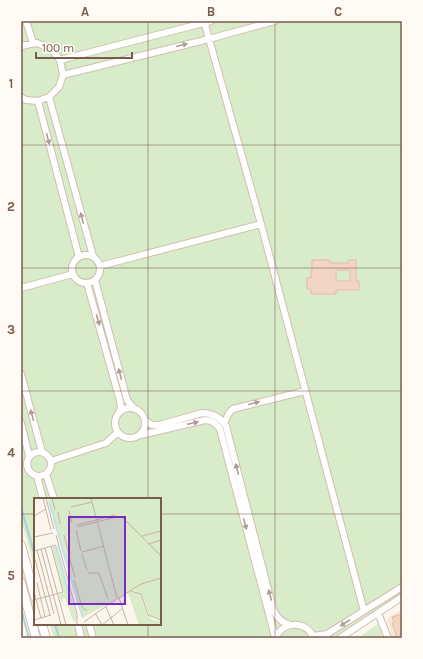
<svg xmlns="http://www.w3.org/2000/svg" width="423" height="659" font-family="Karla,sans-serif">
  <rect width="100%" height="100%" fill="#fdf6ec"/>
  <path fill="#f5e8da" d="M402 609V638H393L387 622 388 618Z"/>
  <path fill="#d8ecc9" d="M21 21H402V597L339 638H54L50 624H160V499H35V569L21 519Z
    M21 559 35 611V623L21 572Z
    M378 624 383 638H357H358Z"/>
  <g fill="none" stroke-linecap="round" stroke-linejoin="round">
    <path stroke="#a5d3da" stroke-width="2" d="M21 507 35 556
      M21 609 29 638
      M55 624 59 638"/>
  </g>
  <path fill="#f3d5c3" stroke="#e6bba3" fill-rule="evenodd" d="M312 260H330V263H348V260H356V281H359V290H336V294H311V289H307V278H311V271H312ZM336 270H350V281H336Z
    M402 614V638H397L392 623 394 622 392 617Z"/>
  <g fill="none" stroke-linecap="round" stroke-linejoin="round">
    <g stroke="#d1beb0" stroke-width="8">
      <path id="minor" d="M26 21 33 43
        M204 21 261 224 364 611
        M21 47 25 45 37 43 51 49 60 60 63 75 59 87 49 97 38 101 26 100 21 97
        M60 60 211 21
        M63 75 209 39 275 21
        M49 97 93 256
        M38 101 79 257
        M72 269a14 14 0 1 1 28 0a14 14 0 1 1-28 0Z
        M100 266 261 224
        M95 280 127 400 131 405 135 409
        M87 283 120 401 121 407 119 413
        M21 288 73 274
        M21 374 42 452
        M115 423a15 15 0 1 1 30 0a15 15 0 1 1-30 0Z
        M146 421 152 425H159L202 413C212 413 220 417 226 426L273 609C276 617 282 623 291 625
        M21 423 29 456
        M224 423 229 413 233 409 305 391
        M141 435 205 420C212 420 216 423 220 429L275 637
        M27 464a12 12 0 1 1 24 0a12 12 0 1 1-24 0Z
        M51 461 106 443 117 433
        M46 474 54 499
        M37 476 43 499
        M378 613 388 638
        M78 624 81 638
        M89 624 93 638
        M313 636 327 634 402 587
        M275 638C284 621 305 620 314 638
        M340 638 402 597"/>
    </g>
    <g stroke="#d6c0b0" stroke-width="10">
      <path id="secondary" d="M21 545 35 597
        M21 583 36 638
        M42 624 46 638"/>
    </g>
    <use href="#minor" stroke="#fff" stroke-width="6"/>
    <use href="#secondary" stroke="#fff" stroke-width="8"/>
  </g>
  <defs><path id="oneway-solid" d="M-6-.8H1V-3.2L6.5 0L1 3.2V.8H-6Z"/></defs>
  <g fill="#af9d94">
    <use href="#oneway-solid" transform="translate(182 45) rotate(-14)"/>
    <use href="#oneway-solid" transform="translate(48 139) rotate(75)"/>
    <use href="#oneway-solid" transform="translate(82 218) rotate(-105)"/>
    <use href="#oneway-solid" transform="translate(98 320) rotate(74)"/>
    <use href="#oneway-solid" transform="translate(120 374) rotate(-105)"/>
    <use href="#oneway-solid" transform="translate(254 403) rotate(-14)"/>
    <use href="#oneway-solid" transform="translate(32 415) rotate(-105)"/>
    <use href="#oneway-solid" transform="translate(193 423) rotate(-13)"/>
    <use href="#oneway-solid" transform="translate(237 469) rotate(-105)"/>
    <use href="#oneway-solid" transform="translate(245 524) rotate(75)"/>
    <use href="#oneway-solid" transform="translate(270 595) rotate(-105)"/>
    <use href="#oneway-solid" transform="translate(345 623) rotate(147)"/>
  </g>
  <path fill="none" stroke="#7a5c4d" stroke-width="1" stroke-opacity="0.55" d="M148 21V499M275 21V638M21 145H402M21 268H402M21 391H402M21 514H35M160 514H402M148 624V638"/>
  <g transform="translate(34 498)">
    <rect width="127" height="127" fill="#fdf6ec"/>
    <path d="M15 0H127V122L115 117 108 97 100 92 48 120ZM23 47 43 120 40 125 31 100H29L28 105 26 100 25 96 30 95 18 49ZM97 94H103L107 98 113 117 119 122 127 123V127H105L94 95Z" fill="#d8ecc9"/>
    <path fill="none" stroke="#bfe3e8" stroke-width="2" d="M15 3 34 70M22 48 38 107M34 71 49 120"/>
    <path fill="none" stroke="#c5b3a7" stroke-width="1" d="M9 0 17 32M12 0 20 31M18 0 21 12M57 0 83 100M37 9 58 4M35 12 38 25M24 14 26 26M0 18 12 11M88 19 127 58M43 27 81 17M43 29 82 19M42 32 47 53M22 37 43 116V127M30 37 35 57M108 38 127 33M0 39 19 35M115 46 127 42M11 50 32 127M7 51 24 115M3 52 20 116M0 53 22 47M48 54 70 48M48 56 53 73M35 59 41 79M1 61 16 117M54 75H65L74 101M40 82 48 109 53 113M3 85 11 119M97 93 107 96 114 117 127 122M0 94 7 120M85 100 94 127M0 102 29 94 17 48M77 105 107 86 127 80M72 109 80 127M24 115 27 127M61 115 68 127M0 122 17 117M50 124 74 107M68 127 89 110"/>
    <path fill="#7b2cbf" fill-opacity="0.15" stroke="#7b2cbf" stroke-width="2" d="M35 19H91V106H35Z"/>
    <rect width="127" height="127" fill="none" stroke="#7a5c4d" stroke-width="2"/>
  </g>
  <rect width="423" height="659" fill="none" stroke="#fffaf3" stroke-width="44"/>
  <path d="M36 52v6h96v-6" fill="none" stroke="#7a5c4d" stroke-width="2"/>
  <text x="42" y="52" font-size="12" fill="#7a5c4d" stroke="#fffaf3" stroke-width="3" paint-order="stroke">100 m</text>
  <rect x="22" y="22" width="379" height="615" fill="none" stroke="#7a5c4d" stroke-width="1.5"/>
  <g font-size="13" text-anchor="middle" font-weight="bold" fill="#7a5c4d">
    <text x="85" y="16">A</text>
    <text x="211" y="16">B</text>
    <text x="338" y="16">C</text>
    <text x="11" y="88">1</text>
    <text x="11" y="211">2</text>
    <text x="11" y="334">3</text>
    <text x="11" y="457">4</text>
    <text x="11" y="580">5</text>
  </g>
</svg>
